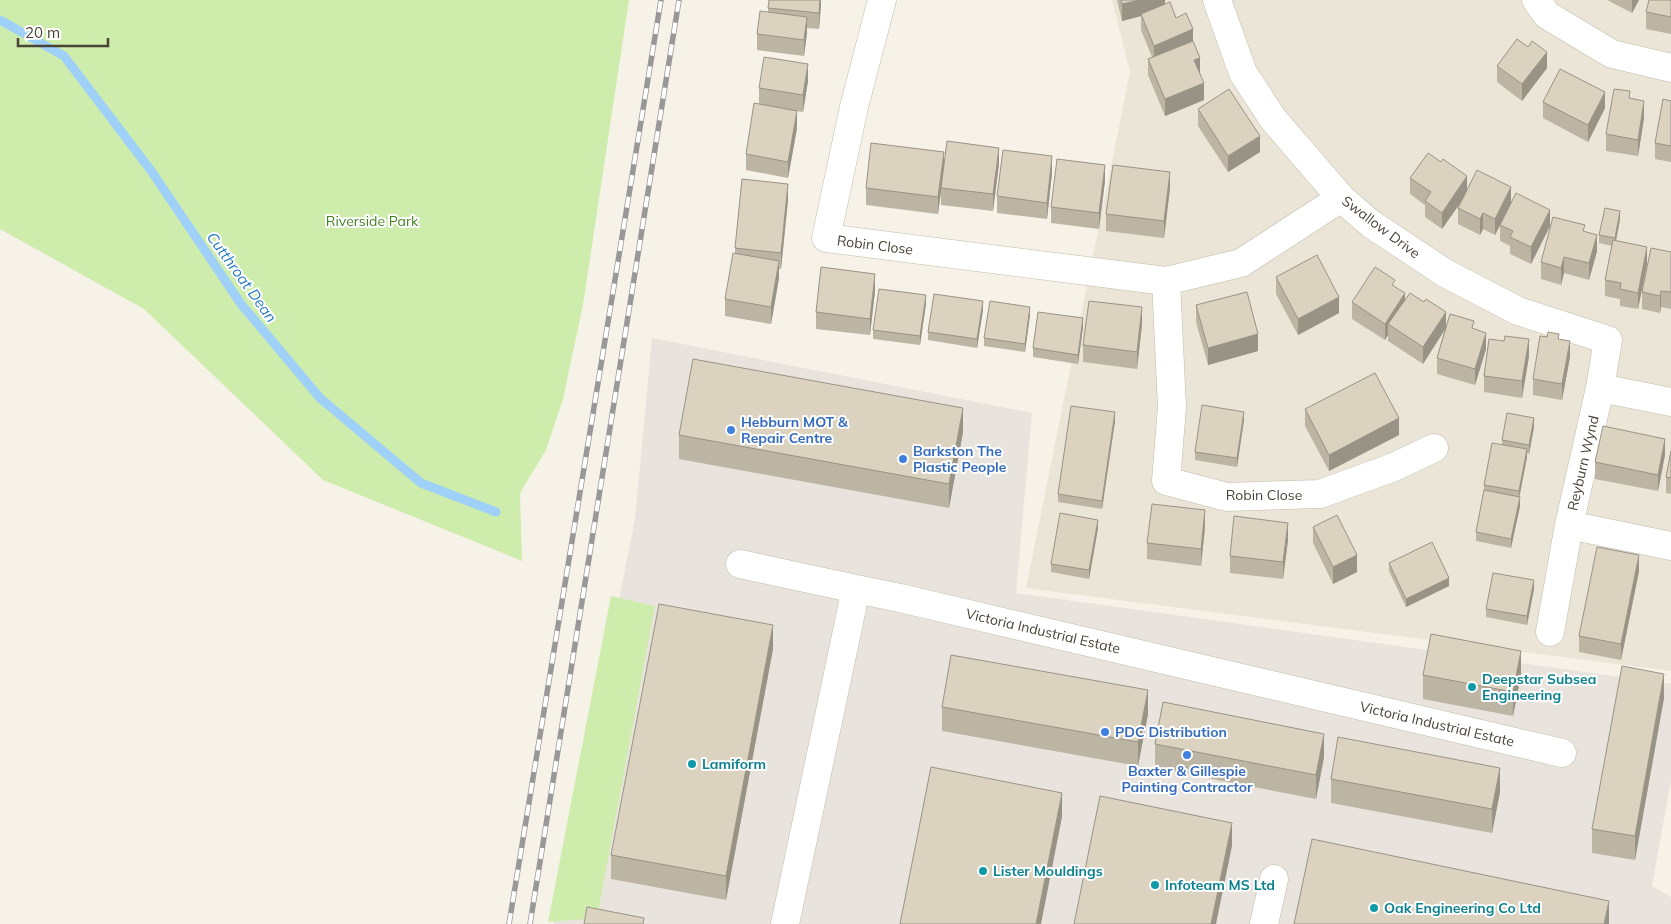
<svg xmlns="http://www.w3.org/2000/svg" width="1671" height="924" font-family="Mulish,sans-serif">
  <rect width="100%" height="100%" fill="#f6f2e8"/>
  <path fill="#eae5d6" d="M1112 0H1671V671L1026 588 1130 72Z"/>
  <path fill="#e8e3dd" d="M652 338 1032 413 1016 593 1671 684V780L1652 886 1671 897V924H554L635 519Z"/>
  <path fill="#ceedad" d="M0 0H629L583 305 563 399 546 450 520 493 522 561 323 480 144 309 0 229Z
    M611 596 655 606 597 918 548 922Z"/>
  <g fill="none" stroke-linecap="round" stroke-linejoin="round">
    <path stroke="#9fd0f8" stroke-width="9" d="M0 20 64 56 152 172 241 304 320 398 421 483 496 512"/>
    <g stroke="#c2bbaa" stroke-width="29">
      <path id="minor" d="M882 0 854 107 826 238 1166 281 1241 263 1341 198
        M1217 0 1243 73 1273 119 1341 198 1371 224 1445 273 1518 311 1608 340 1600 388 1569 525 1671 546
        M1536 0 1547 15 1612 54 1671 68
        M1166 281 1172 407 1166 481 1227 497 1320 494 1394 467 1434 448
        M1600 388 1671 402
        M740 564 856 589
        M1550 632 1569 525
        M785 924 856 589 900 598 1562 753
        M1264 924 1274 879"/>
    </g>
    <use href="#minor" stroke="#fff" stroke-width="28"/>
    <g stroke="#989898" stroke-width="5.5">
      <path id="rail" d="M509 924 661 0
        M530 924 679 0"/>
    </g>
    <use href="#rail" stroke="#fff" stroke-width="4" stroke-dasharray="11" stroke-linecap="butt"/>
  </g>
  <path fill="#bcb5a4" d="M821 0 819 29 807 28 804 56 757 50V34L768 12V8Z
    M1117 0H1165V4L1193 41 1200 74 1204 100 1165 116 1148 75V59L1152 57 1141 30V16L1122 21Z
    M1607 0H1639L1632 13Z
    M1671 0V34L1646 29V12Z
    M1528 47 1547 68 1522 101 1497 82V66Z
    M808 81 803 112 796 111 797 128 788 178 746 170V154L759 104V88Z
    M1630 99 1644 118 1638 156 1606 151V134Z
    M1671 101V162L1655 159V143Z
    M1543 102 1605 108 1588 142 1543 118Z
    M1198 109 1260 152 1228 172 1198 126Z
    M999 164 993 211 941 205V188L944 169 938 214 866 205V188L944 168Z
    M1052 173 1047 219 997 213V196Z
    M1410 178 1467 190 1511 203 1550 226 1531 264 1510 254V246L1500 241V225L1495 235 1483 229 1480 235 1458 224V208L1462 201 1442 229 1425 217V205L1410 194Z
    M1105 181 1099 229 1051 223V207Z
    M1170 188 1164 238 1106 231V214Z
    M788 200 781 269H779V278L771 324 725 316V299L735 254V248Z
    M1620 219 1616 241 1647 264 1638 309 1620 306V299L1605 296V280L1612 246 1599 243V235Z
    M1585 232 1597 251 1589 280 1564 273 1561 285 1541 279V262Z
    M1671 252V309L1661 307 1660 313 1642 309V292Z
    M1276 277 1339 313 1298 335 1276 294Z
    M1395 287 1405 299 1446 327 1474 329 1486 349 1475 385 1437 374V358L1445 329 1423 364 1388 341V335L1385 340 1352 319V302Z
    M875 291 870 335 816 329V312Z
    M926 304 920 345 873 339V330Z
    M1196 305 1258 351 1208 365 1196 322Z
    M983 310 977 348 928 340V332Z
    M1030 315 1025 352 984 346V338Z
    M1142 324 1137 369 1083 362V345Z
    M1083 327 1078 364 1033 357V348Z
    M1559 339 1570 357 1562 400 1533 395V379Z
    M1504 341 1529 356 1522 398 1484 392V376Z
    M1305 409 1399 435 1329 471 1305 426Z
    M1244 420 1237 467 1195 460V452Z
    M1115 421 1102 509 1058 502V494Z
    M1534 427 1529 454 1527 453V457L1519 497 1520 506 1511 548 1476 541V532L1484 490V485L1502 444V440Z
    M963 432 949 508 679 459V435Z
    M1671 451V494L1666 493V477Z
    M1665 455 1658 491 1595 479V462Z
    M1205 527 1201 566 1147 559V543Z
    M1313 527 1357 572 1333 584 1313 543Z
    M1098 528 1089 579 1051 572V564Z
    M1288 540 1283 579 1230 573V556Z
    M1389 563 1449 586 1406 607 1389 571Z
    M1639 571 1621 660 1579 652V636Z
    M1534 589 1527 625 1486 617V609Z
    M773 649 726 900 611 879V855Z
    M1423 675H1521L1513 716 1423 699Z
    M1664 698 1635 860 1592 853V829Z
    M942 707 1148 714 1138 766 942 731Z
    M1155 744 1324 757 1316 799 1155 768Z
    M1331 779 1500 792 1492 833 1331 803Z"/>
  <path fill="#999386" d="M820 0H821V6L819 29V13Z
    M1140 0H1165V10L1141 14V16L1122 21V4Z
    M1632 0H1639L1632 13Z
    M807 17V34L804 56V40Z
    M1193 29V46L1154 62V46Z
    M1547 52V68L1522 101V84Z
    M1200 58V74L1194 60Z
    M808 64V81L803 112V95Z
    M1204 83V100L1165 116V99Z
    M1605 92V108L1588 142V125Z
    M1644 101V118L1638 156V140Z
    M797 111V128L788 178V162Z
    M1260 136V152L1228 172V156Z
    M999 148V164L993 211V194Z
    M944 152V168L938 214V197Z
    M1052 156V173L1047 219V203Z
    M1105 165V181L1099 229V213Z
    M1170 172V188L1164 238V221Z
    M1467 176V193L1442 229V213Z
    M788 184V200L781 269V253Z
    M1511 187V204L1495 235V219Z
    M1550 210V226L1531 264V247Z
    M1620 211V219L1615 246V238Z
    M1483 213V229L1480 235V219Z
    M1597 235V251L1589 280V263Z
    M1647 247V264L1638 309V293Z
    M1564 257V273L1561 285V268Z
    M779 261V278L771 324V307Z
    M875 274V291L870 335V319Z
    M1661 291V307L1660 313V296Z
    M1405 293V310L1388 324V335L1385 340V324Z
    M926 295V304L920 345V336Z
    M1339 297V313L1298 335V319Z
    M983 301V310L977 348V339Z
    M1030 307V315L1025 352V344Z
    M1142 307V324L1137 369V352Z
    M1446 312V328L1423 364V347Z
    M1083 318V327L1078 364V355Z
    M1486 333V349L1475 385V369Z
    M1258 334V351L1208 365V348Z
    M1529 339V356L1522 398V381Z
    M1570 341V357L1562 400V384Z
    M963 408V432L949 508V484Z
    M1115 412V421L1102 509V501Z
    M1244 412V420L1237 467V458Z
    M1399 418V435L1329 471V455Z
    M1534 418V427L1529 454V445Z
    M1665 439V455L1658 491V475Z
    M1527 449V457L1519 499V491Z
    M1520 497V506L1511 548V539Z
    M1205 510V527L1201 566V549Z
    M1098 520V528L1089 579V570Z
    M1288 523V540L1283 579V562Z
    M1357 555V572L1333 584V567Z
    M1639 555V571L1621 660V644Z
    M1449 578V586L1406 607V599Z
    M1534 580V589L1527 625V616Z
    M773 625V649L726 900V876Z
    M1521 651V675L1513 716V692Z
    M1664 674V698L1635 860V836Z
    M1148 690V714L1138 766V742Z
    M1324 734V757L1316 799V775Z
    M1500 768V792L1492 833V809Z
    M1062 793V817L1041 924H1036Z
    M1232 823V846L1216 924H1211Z
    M1609 901V924H1604Z"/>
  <path fill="#dbd2bf" stroke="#999386" d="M769 0H820L819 13 768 8Z
    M1121 0H1140L1122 4Z
    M1649 0H1671V17L1646 12Z
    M1170 2 1176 18 1186 13 1193 29 1154 46 1141 14Z
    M760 11 807 17 804 40 757 34Z
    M1517 39 1528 47 1532 41 1547 52 1522 84 1497 66Z
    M1193 41 1200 58 1194 60 1204 83 1165 99 1148 59Z
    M764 57 808 64 803 95 759 88Z
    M1560 69 1605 92 1588 125 1543 102Z
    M1229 89 1260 136 1228 156 1198 109Z
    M1614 89 1630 91 1629 98 1644 101 1638 140 1606 134Z
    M1663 99 1671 101V146L1655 143Z
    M754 103 797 111 788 162 746 154Z
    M947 141 999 148 993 194 941 188Z
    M871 143 944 152 938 197 866 188Z
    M1003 150 1052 156 1047 203 997 196Z
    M1428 153 1441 162 1443 159 1467 176 1442 213 1425 201 1431 192 1410 178Z
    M1057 159 1105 165 1099 213 1051 207Z
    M1113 165 1170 172 1164 221 1106 214Z
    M1477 170 1511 187 1495 219 1483 213 1480 219 1458 208Z
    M742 179 788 184 781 253 735 248Z
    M1516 193 1550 210 1531 247 1510 237 1513 231 1500 225Z
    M1605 208 1620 211 1615 238 1599 235Z
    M1553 217 1585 225 1583 231 1597 235 1589 263 1564 257 1561 268 1541 262Z
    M1613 240 1647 247 1638 293 1620 289 1621 283 1605 280Z
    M1651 248 1671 252V292L1661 291 1660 296 1642 292Z
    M733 253 779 261 771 307 725 299Z
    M1317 255 1339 297 1298 319 1276 277Z
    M821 267 875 274 870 319 816 312Z
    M1375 267 1395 280 1392 285 1405 293 1385 324 1352 302Z
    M879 289 926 295 920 336 873 330Z
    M1247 292 1258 334 1208 348 1196 305Z
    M1410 293 1424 302 1426 299 1446 312 1423 347 1388 324Z
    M934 294 983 301 977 339 928 332Z
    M990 301 1030 307 1025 344 984 338Z
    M1089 301 1142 307 1137 352 1083 345Z
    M1038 312 1083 318 1078 355 1033 348Z
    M1450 314 1474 321 1472 328 1486 333 1475 369 1437 358Z
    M1548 332 1559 334 1558 339 1570 341 1562 384 1533 379 1540 336 1547 337Z
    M1505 336 1529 339 1522 381 1484 376 1489 339 1504 341Z
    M693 359 963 408 949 484 679 435Z
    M1375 373 1399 418 1329 455 1305 409Z
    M1202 405 1244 412 1237 458 1195 452Z
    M1071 406 1115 412 1102 501 1058 494Z
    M1507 413 1534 418 1529 445 1502 440Z
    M1603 426 1665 439 1658 475 1595 462Z
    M1492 443 1527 449 1519 491 1484 485Z
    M1671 451V478L1666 477Z
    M1484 490 1520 497 1511 539 1476 532Z
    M1152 504 1205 510 1201 549 1147 543Z
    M1060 513 1098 520 1089 570 1051 564Z
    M1337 515 1357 555 1333 567 1313 527Z
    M1234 516 1288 523 1283 562 1230 556Z
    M1432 542 1449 578 1406 599 1389 563Z
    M1597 547 1639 555 1621 644 1579 636Z
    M1493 573 1534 580 1527 616 1486 609Z
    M659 604 773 625 726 876 611 855Z
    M1431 634 1521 651 1513 692 1423 675Z
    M951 655 1148 690 1138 742 942 707Z
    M1622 666 1664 674 1635 836 1592 829Z
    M1163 702 1324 734 1316 775 1155 744Z
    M1338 737 1500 768 1492 809 1331 779Z
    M931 767 1062 793 1036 924H900Z
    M1100 796 1232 823 1211 924H1074Z
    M1312 839 1609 901 1604 924H1294Z
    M587 907 644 918 643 924H584Z"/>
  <g fill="#3f7fe0" stroke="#fff" stroke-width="2">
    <circle cx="731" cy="430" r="5"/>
    <circle cx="903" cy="459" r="5"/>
    <circle cx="1105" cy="732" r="5"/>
    <circle cx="1187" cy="755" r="5"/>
  </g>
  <g fill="#0f9aa8" stroke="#fff" stroke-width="2">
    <circle cx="1472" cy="687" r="5"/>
    <circle cx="692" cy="764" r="5"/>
    <circle cx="983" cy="871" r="5"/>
    <circle cx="1155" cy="885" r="5"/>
    <circle cx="1374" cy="908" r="5"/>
  </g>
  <g text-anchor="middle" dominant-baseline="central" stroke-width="4" stroke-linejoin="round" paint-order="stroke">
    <g font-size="14" fill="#438222" stroke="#fff">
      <text x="372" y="221">Riverside Park</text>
    </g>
    <g font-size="14" fill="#4a4336" stroke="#fff">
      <text transform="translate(1381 227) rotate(37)">Swallow Drive</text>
      <text transform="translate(875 245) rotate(7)">Robin Close</text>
      <text transform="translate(1583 463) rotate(-77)">Reyburn Wynd</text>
      <text x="1264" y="495">Robin Close</text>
      <text transform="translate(1043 631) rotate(13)">Victoria Industrial Estate</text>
      <text transform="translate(1437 724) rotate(13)">Victoria Industrial Estate</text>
    </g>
    <g font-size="14" font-weight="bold" fill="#366cbe" stroke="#fff" text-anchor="start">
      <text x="741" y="422">Hebburn MOT &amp;<tspan x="741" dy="16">Repair Centre</tspan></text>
      <text x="913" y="451">Barkston The<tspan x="913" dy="16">Plastic People</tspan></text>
      <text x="1115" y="732">PDC Distribution</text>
      <text x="1187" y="771" text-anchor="middle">Baxter &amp; Gillespie<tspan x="1187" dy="16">Painting Contractor</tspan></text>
    </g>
    <g font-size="14" font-weight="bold" fill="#0d838f" stroke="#fff" text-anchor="start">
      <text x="1482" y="679">Deepstar Subsea<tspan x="1482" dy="16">Engineering</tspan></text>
      <text x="702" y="764">Lamiform</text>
      <text x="993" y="871">Lister Mouldings</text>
      <text x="1165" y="885">Infoteam MS Ltd</text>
      <text x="1384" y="908">Oak Engineering Co Ltd</text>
    </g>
    <g font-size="15" font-style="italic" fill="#2378c2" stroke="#fff">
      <text transform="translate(242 277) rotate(54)">Cutthroat Dean</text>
    </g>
  </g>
  <path d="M18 38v8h90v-8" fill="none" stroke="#4a4336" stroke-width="2.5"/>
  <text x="25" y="38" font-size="15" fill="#4a4336" stroke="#ffffff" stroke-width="4" paint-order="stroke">20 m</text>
</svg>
